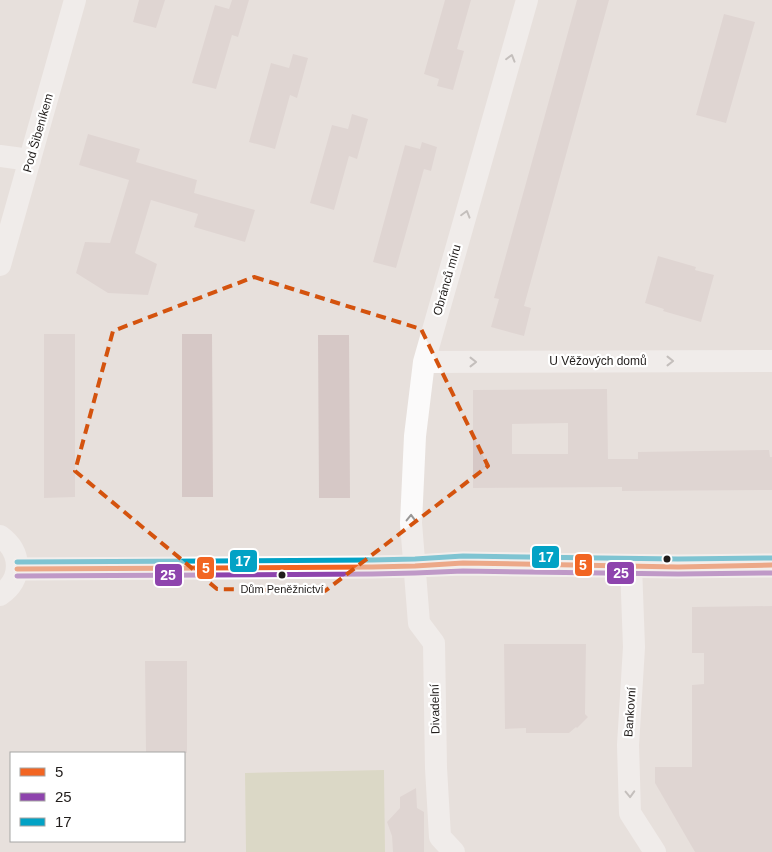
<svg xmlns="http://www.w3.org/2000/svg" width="772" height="852" font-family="Arial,sans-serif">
  <rect width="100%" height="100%" fill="#e7e0dc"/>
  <path fill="#cdcfaa" d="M384 770 385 852H246L245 773Z"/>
  <path fill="#d6c8c6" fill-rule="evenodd" d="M139 0H165L156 28 133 22Z
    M232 0H249L238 37 232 35 216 89 192 83 215 5 229 9Z
    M445 0H471L457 49 464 51 453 90 437 86 439 79 424 74Z
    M577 0H609L524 306 531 308 524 336 491 327 499 299 494 298Z
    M724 14 755 22 726 123 696 115Z
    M293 54 308 58 297 98 290 95 275 149 249 142 271 63 289 68Z
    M352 114 368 119 357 159 349 156 334 210 310 203 332 125 348 129Z
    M88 134 140 149 136 162 197 180 194 193 255 210 245 242 194 227 198 214 151 200 135 253 157 264 148 295 108 293 76 273 85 242 110 243 129 180 79 165Z
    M422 142 437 147 431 171 424 169 396 268 373 262 405 145 420 149Z
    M658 256 696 267 695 270 714 275 701 322 663 311 664 309 645 303Z
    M44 334H75V497L44 498Z
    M182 334H212L213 497H182Z
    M318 335H349L350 498H319Z
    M607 389 608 459H638V452L769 450 770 457H772V490L622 491V487L473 488V390ZM568 423V454H512V424Z
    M772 606V852H695L655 783V767H692V685L704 684V653H692V607Z
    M504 644H586L585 714 588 717 577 728 576 727 569 733H526V728L505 729Z
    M145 661H187V753H146Z
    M416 788 417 808 424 812V852H393L392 836 387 822 400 808V797Z"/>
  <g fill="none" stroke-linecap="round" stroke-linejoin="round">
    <path stroke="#fbfafa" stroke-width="22" d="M0 156 30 160
      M0 265 75 0
      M424 362 772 361
      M0 536C22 552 23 579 0 595
      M631 566 634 647 628 745 630 813 655 852
      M17 569 372 567 415 566 463 563 678 567 772 565
      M454 852 440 837 436 768 434 643 419 623 411 523 415 436 424 362 527 0"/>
    <g stroke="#fff" stroke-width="9">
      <path id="bus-1" d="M17 569 372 567 415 566 463 563 678 567 772 565"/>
    </g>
    <g stroke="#fff" stroke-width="9">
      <path id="bus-2" d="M17 576 372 574 415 573 463 571 678 574 772 573"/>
    </g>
    <g stroke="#fff" stroke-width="9">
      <path id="bus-3" d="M17 562 372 560 415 559 463 556 678 559 772 558"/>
    </g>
    <use href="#bus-1" stroke="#f26522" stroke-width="5"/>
    <use href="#bus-2" stroke="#8e44ad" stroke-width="5"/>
    <use href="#bus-3" stroke="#02a2c5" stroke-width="5"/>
  </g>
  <defs><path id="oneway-chevron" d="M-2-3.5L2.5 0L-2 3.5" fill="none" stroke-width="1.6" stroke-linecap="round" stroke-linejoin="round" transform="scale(1.25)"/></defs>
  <g stroke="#999796">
    <use href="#oneway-chevron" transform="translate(511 58) rotate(-74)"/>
    <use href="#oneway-chevron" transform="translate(466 214) rotate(-74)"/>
    <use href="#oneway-chevron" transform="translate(670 361)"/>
    <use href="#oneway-chevron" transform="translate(473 362)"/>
    <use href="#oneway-chevron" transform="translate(411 518) rotate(-89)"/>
    <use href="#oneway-chevron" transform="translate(630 794) rotate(88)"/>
  </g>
  <path d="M0 0H772V852H0ZM254 277 421 329 488 466 325 591 217 589 75 471 113 331Z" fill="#e7e0dc" fill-opacity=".55" fill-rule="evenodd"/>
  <path fill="none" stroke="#d4530e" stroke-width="4" stroke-dasharray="10 6" stroke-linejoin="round" d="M254 277 421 329 488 466 325 591 217 589 75 471 113 331Z"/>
  <g fill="#211d1b" stroke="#fff" stroke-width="2">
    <circle cx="667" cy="559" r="4.5"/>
    <circle cx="282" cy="575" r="4.5"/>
  </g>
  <g text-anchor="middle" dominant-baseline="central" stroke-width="4.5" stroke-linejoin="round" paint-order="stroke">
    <g font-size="11" fill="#211d1b" stroke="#fff">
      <text x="282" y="589">Dům Peněžnictví</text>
    </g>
    <g font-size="12" fill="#211d1b" stroke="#fff">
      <text transform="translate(38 133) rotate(-74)">Pod Šibeníkem</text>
      <text transform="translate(447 280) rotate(-74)">Obránců míru</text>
      <text x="598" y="361">U Věžových domů</text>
      <text transform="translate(435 709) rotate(-91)">Divadelní</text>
      <text transform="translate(630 712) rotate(-86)">Bankovní</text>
    </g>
  </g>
  <g stroke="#fff" stroke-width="2">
    <rect x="531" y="545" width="29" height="24" rx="5" fill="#02a2c5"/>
    <rect x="229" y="549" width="29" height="24" rx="5" fill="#02a2c5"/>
    <rect x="574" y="553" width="19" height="24" rx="5" fill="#f26522"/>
    <rect x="196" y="556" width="19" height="24" rx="5" fill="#f26522"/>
    <rect x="606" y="561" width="29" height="24" rx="5" fill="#8e44ad"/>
    <rect x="154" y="563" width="29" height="24" rx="5" fill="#8e44ad"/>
  </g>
  <g font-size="14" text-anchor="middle" font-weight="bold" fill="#fff">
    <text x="546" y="562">17</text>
    <text x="243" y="566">17</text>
    <text x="583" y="570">5</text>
    <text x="206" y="573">5</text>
    <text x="621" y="578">25</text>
    <text x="168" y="580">25</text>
  </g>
  <rect x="10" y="752" width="175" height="90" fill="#ffffff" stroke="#a6a5a4"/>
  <rect x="20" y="768" width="25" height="8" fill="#f26522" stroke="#a6a5a4"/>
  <text x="55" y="777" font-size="15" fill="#211d1b">5</text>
  <rect x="20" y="793" width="25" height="8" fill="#8e44ad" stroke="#a6a5a4"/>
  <text x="55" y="802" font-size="15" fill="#211d1b">25</text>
  <rect x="20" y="818" width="25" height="8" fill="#02a2c5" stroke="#a6a5a4"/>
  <text x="55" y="827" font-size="15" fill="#211d1b">17</text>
</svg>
